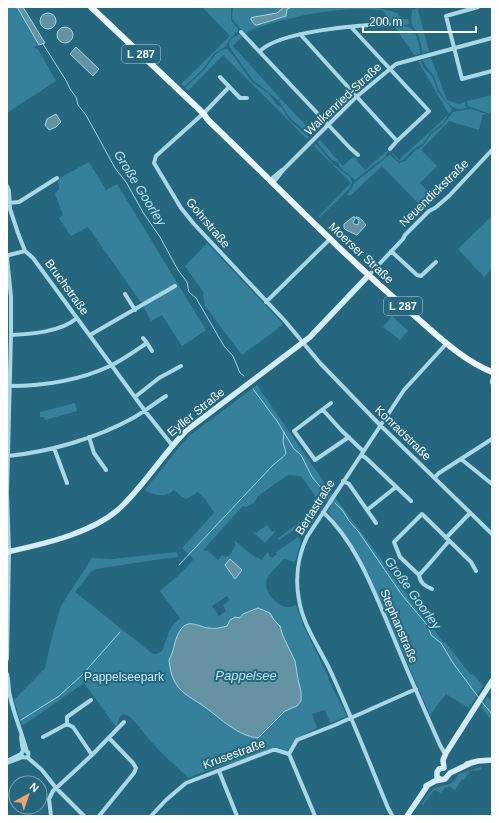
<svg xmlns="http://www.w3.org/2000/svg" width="499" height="823" font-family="Arial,sans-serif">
  <rect width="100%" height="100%" fill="#24677f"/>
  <path fill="#35819b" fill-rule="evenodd" d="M7 7H17L18 10 39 45 33 47 38 49 56 81 7 113Z
    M202 7H231V20L239 30 230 39 225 47 214 54 202 70 184 87 181 84 230 36Z
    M233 7H374L397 13 403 19H408L409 23 407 25 393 24 384 12 381 10C346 7 313 12 280 21 269 24 254 27 245 34L232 19Z
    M422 7 419 8 418 10 429 51 423 53C421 48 421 42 419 37 412 22 410 29 412 10Z
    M394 26C399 26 404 25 408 27 417 30 420 46 420 54L414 55Z
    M242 34 243 36 233 46 280 98 278 100 253 80 230 48C227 40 234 35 242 34Z
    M227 49 232 54 252 82 269 94 276 104 282 108 289 120 309 137 307 139 223 55 188 91 185 88C191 82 198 76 204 70 211 62 215 50 227 49Z
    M431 58 447 100 459 104 465 102 466 108C453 113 443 99 438 88 436 84 436 79 434 76 430 70 425 67 423 60Z
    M418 61H421L423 67 432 76 438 92 452 109 451 111 443 123 431 132 423 144 415 148 404 159 400 161 396 159 390 150 399 160 449 114Z
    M492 95V106L490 114 468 106 467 101Z
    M281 99 313 133 311 136 290 118 279 101Z
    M470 109 490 115 483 114 479 130 449 121 421 150 437 166 420 183 436 200 425 210 382 166 350 196 347 194 352 188 354 183 381 162 389 155H390L399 163 405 161 414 152 424 145 431 134 442 126 453 112Z
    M320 140 343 166 354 156 358 160 357 161 365 170 388 150C387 156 382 161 376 163L355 180 340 167 338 162 332 160 317 142Z
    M316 144 332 163 350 177 352 182 350 188 319 218 318 217 351 183 314 146Z
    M89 162 106 190 117 184 206 330 182 346 162 315 151 321 142 304 88 227 71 236 59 218 63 215 55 194 59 189 58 179Z
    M492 216V269L484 277 458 249Z
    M207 243 283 324 276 330 242 355 205 306 203 294 204 293 185 266Z
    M392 316 408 331 400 340 383 327Z
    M257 385 328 488 444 643 445 642 471 675 473 674 483 686 469 708 446 694 430 715 369 575 352 546 328 511 331 506 327 500 320 511H318L321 504 301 476 288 475 258 496 254 503 246 507 243 506 203 550 205 551 207 550 218 560 222 555 225 557 229 556 236 545 234 542 235 541 256 558 257 557 261 560 268 552 269 555V557L270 556 272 558 277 554 276 552 298 537 301 541 295 562 284 559C279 565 270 572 267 579 262 590 276 606 287 607 290 607 294 606 296 605L305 629 325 670 333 689 347 716 330 723 325 710 312 714 317 728 294 741 288 751 277 748 273 749 198 774 189 778C171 762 155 748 140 728 136 723 130 715 123 714 118 717 119 723 116 727L84 683 22 726 14 700 45 668 53 633 61 606 92 558 112 559 176 552 179 557 161 559 96 569 90 573 75 592 153 654H157L162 651 169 632 174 624 180 618 160 591 181 573 194 559 182 548 214 513 206 500 198 492 186 499 182 497 174 490C166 498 154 496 145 490L180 446 190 435ZM227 596 230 600 223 605 226 611 219 616 212 606Z
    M75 403 77 411 45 420 44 417H40V412Z
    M313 516 315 519 307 531 299 526 279 540 278 538 304 519 306 522Z
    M267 525 272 532 274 530 275 532 265 543 253 532V531L256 533Z
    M487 697 492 700V721L481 707Z
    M481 767 482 770 470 771 464 780 462 779 455 790 449 786 447 788 445 787 441 793 434 790 423 805H421C425 800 428 793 433 789 441 784 455 787 458 774L474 769Z"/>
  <path fill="#6593a4" stroke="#9ed6e7" d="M17 7H23L45 43 39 45Z
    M284 7H292L287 9 286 16 257 25H255L251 20V18L254 17 277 13Z
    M40 21a8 8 0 1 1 16 0a8 8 0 1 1-16 0Z
    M57 35a8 8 0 1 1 16 0a8 8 0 1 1-16 0Z
    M76 47 99 69 93 76 70 54Z
    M56 114 61 122 56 127 49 130 45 125 47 119Z
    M353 217H355V219L353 222 354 224 358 225 359 220 357 219 356 217C361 217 363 222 366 225L357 235 346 230 344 228V224Z
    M230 559 242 570 235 579 225 565Z
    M258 608 270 613 274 620 280 626 283 636 295 661 298 679 301 692V701L297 706 285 711 258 738C238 736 221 719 205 707 195 700 182 694 176 684 171 676 170 668 169 660 175 650 174 637 182 628 189 619 200 627 208 628 214 629 221 628 227 626L230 620 235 617 240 618 243 614Z"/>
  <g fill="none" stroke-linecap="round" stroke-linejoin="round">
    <path stroke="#9ed6e7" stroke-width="1" d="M43 44 67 82 70 89 76 97 78 105 86 115 115 168 126 182 144 214 160 237 178 270 187 282 189 292 196 298 224 346 233 356 240 373 244 376
      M253 389 277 421 294 449 301 455 312 477 328 496
      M284 432 283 442 286 453 284 456
      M335 503 343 511 349 521 358 531 402 595 428 626 431 635 441 643 453 663 479 698
      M179 565 273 465 283 457
      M481 701 492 714
      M21 720 59 696 82 675 120 632"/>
    <path stroke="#aad7e6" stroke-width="4" d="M478 7 446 16 462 79 492 71
      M241 32 350 148 358 155
      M300 34 397 141 429 111 351 27
      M260 51C280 31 360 25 389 24
      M220 77 240 98H247
      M229 87 206 111 156 156 154 163 181 208 194 224 285 321 320 363 380 425 492 534
      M390 149 397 141
      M270 180 282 170
      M273 183 284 169 355 98 396 64 492 38
      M7 186 9 191 10 209 18 233 25 251 33 258 145 411 172 445
      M9 203 19 202 57 178
      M391 251 417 275 421 276 436 262
      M7 257 9 255 25 251
      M368 276 403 239 405 235 429 211 435 208 449 196 492 150
      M125 294 135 310
      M266 302 330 239
      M11 335C31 334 61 332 77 318
      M90 335 175 286
      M143 338 147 343
      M492 380V383
      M9 386C44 386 78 381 110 366 123 360 135 351 147 343L152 351
      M135 397 159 378 181 366
      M331 403 294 431 315 460 349 437
      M323 410 341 430 363 451
      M89 437 94 453 106 470
      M54 448 67 483
      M361 455 366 458 411 501
      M8 456C49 452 97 438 133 418 145 411 155 403 166 396
      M461 459 492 484
      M435 477 439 473 492 439
      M343 481 349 484 376 523
      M367 510 396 487
      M323 512C357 543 375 594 393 636 408 673 424 709 440 745L445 754
      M446 538 470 513
      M419 575 400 557 394 542 422 514 471 562 476 571
      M432 589C425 586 420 583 419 575 430 564 439 552 449 541
      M7 659 9 552 7 493 11 335V297L7 257
      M7 674C9 681 8 689 10 696 14 715 22 733 27 752
      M67 724V717L91 700
      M21 737 23 751
      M43 737 67 724 73 727 92 755
      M21.5 754a3.5 3.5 0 1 1 7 0a3.5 3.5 0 1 1-7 0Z
      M289 754 315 816
      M27 757 42 770 56 788 84 816
      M9 760 21 754
      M7 763 23 757
      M219 771 237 816
      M392 815 388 808C369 762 351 715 330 670 319 647 303 625 299 600 295 579 298 556 307 537L404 390 447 343
      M51 816 49 799 53 791 92 755 124 722
      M99 816 134 773 136 768 133 763 109 738
      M151 816 166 800 186 783 273 750H276L289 754 297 740 335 725 416 689"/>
    <path stroke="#d4ecf5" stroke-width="5.5" d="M7 552C44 544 98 532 124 504 147 481 164 453 187 430L310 337 368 276
      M467 764 478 761 492 760
      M444 768 443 760 446 753 492 681
      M440 779 437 777V772L439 769 444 768
      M426 786 435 781 445 779 450 773 469 764
      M407 816 428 785"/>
    <path stroke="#ebf7fd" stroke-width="6" d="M91 7 203 113 208 120C275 184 339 251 409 311 435 333 460 359 492 372"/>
  </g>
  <g text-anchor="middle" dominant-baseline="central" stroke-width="4" stroke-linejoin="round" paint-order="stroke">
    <g fill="#24677f" stroke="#bdd1d9" stroke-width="1">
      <rect x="122" y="45" width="38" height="18" rx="3"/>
      <rect x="384" y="297" width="38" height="18" rx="3"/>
    </g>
    <g font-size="11" font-weight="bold" fill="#fff">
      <text x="141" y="54">L 287</text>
      <text x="403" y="306">L 287</text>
    </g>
    <g font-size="12" fill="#fff" stroke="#24677f">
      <text transform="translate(343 99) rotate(-43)">Walkenried-Straße</text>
      <text transform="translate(434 193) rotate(-44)">Neuendickstraße</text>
      <text transform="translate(208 223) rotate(50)">Gohrstraße</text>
      <text transform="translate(361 253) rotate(43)">Moerser Straße</text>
      <text transform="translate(67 287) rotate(54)">Bruchstraße</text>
      <text transform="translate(196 412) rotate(-39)">Eyller Straße</text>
      <text transform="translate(403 433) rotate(44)">Konradstraße</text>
      <text transform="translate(315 507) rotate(-58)">Bertastraße</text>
      <text transform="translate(399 626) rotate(67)">Stephanstraße</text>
      <text transform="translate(234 754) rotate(-20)">Krusestraße</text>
    </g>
    <g font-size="12" fill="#cdebf5" stroke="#24677f">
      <text x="124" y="677">Pappelseepark</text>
    </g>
    <g font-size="13" font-style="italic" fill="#bae2ef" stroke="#24677f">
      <text transform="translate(140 188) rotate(58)">Große Goorley</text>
      <text transform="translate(413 593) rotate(54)">Große Goorley</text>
      <text x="246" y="675">Pappelsee</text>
    </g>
  </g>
  <rect width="499" height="823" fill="none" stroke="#ffffff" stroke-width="16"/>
  <g transform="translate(28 795) rotate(40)"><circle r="19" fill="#24677f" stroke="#7ca4b2"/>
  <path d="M0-3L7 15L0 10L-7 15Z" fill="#f0a46e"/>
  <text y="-6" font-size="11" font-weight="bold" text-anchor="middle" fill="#ffffff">N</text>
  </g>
  <path d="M363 26v6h113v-6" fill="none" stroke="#ffffff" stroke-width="2"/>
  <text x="369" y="26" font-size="12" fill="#ffffff" stroke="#24677f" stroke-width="3" paint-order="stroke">200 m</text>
</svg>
